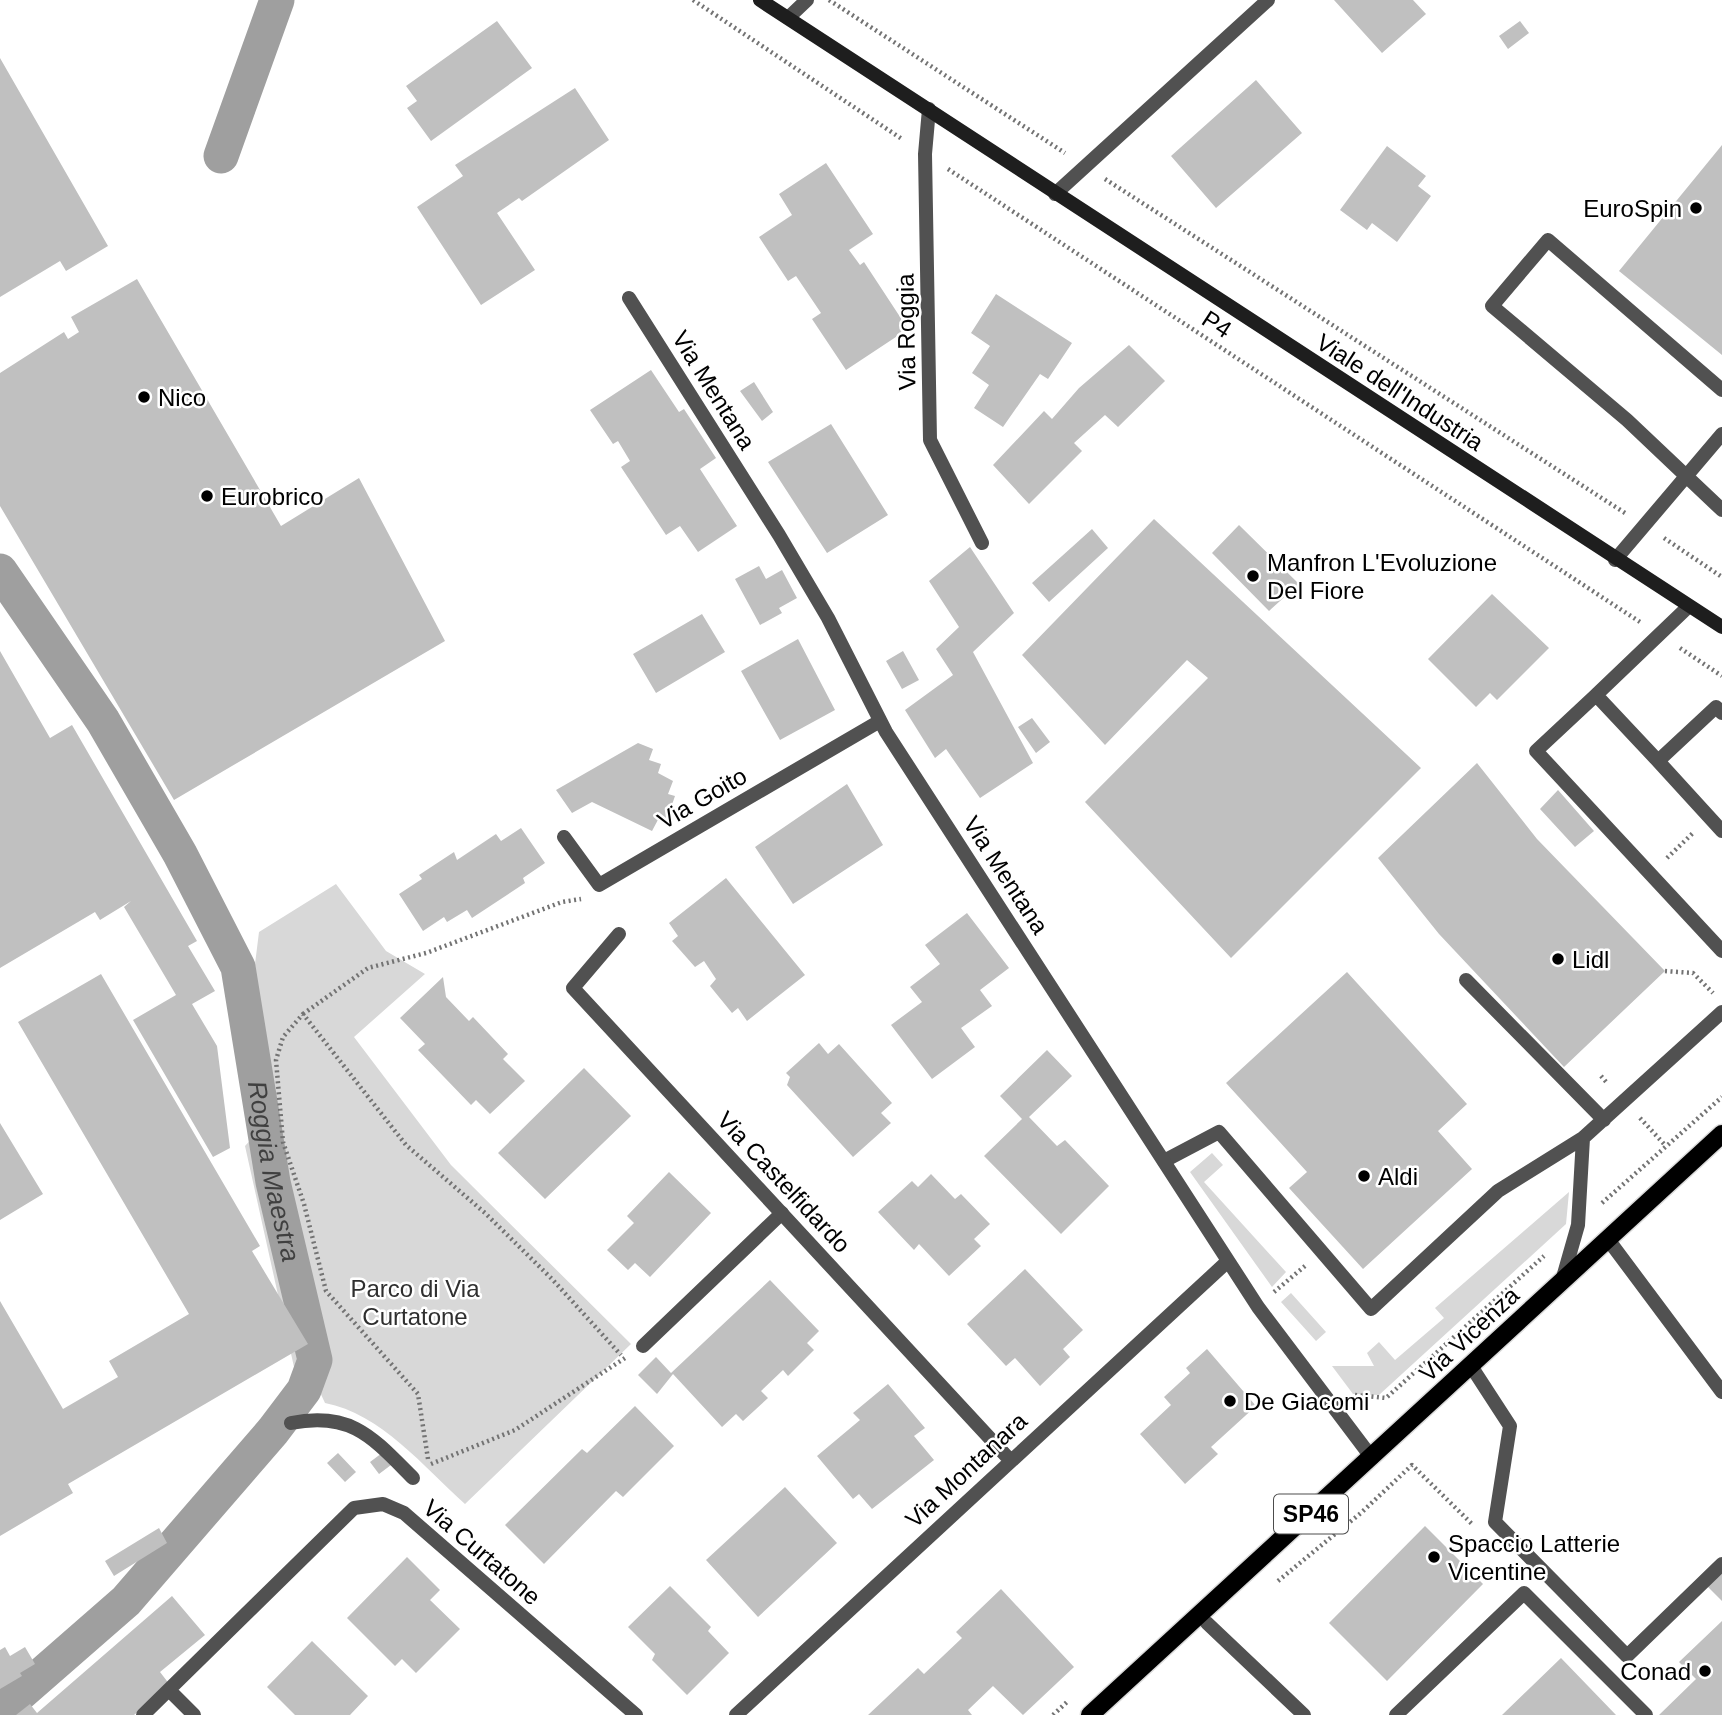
<svg xmlns="http://www.w3.org/2000/svg" width="1722" height="1715" font-family="Arial,sans-serif">
  <rect width="100%" height="100%" fill="#fff"/>
  <path fill="#d8d8d8" d="M336 884 386 951 425 974 354 1037 451 1165 631 1344 465 1504C425 1468 380 1413 325 1403L312 1375 296 1376 245 1146 270 1119 250 1004 259 932Z
    M1212 1153 1223 1165 1204 1182 1286 1272 1272 1287 1190 1172Z
    M1569 1192 1566 1224 1379 1395 1353 1394 1332 1366H1374L1367 1353 1379 1342 1395 1360 1444 1318 1435 1308Z
    M1291 1293 1326 1332 1316 1341 1281 1302Z"/>
  <g fill="none" stroke-linecap="round" stroke-linejoin="round">
    <g stroke="#9f9f9f" stroke-width="35">
      <path d="M221 156 277 0"/>
      <path id="s1" d="M0 571 103 721 180 854 238 967 273 1182 315 1360 304 1390 273 1431 126 1601 0 1711"/>
    </g>
  </g>
  <path fill="#c0c0c0" d="M1334 0H1413L1426 14 1382 53Z
    M497 21 532 68 431 141 407 108 417 101 406 86Z
    M1520 21 1529 33 1508 49 1499 36Z
    M0 58 108 246 66 271 60 261 0 297Z
    M1256 80 1302 133 1216 208 1171 156Z
    M575 88 609 140 522 201 519 198 497 213 535 270 481 305 417 207 463 176 455 165Z
    M1722 145V355L1619 271Z
    M1387 146 1426 176 1418 186 1431 196 1397 242 1372 223 1367 230 1340 210Z
    M826 163 873 234 849 250 860 265 864 262 908 329 846 370 812 319 821 313 796 276 788 281 759 237 792 215 779 194Z
    M137 279 281 526 359 478 445 641 174 800 0 506V373L64 332 68 339 79 332 71 317Z
    M996 294 1072 343 1048 379 1040 374 1003 427 974 408 989 385 972 373 990 346 971 333Z
    M1129 345 1165 381 1118 427 1105 415 1074 443 1082 451 1029 504 993 465 1044 411 1052 419 1079 388Z
    M651 370 679 412 684 409 716 458 700 469 737 526 698 552 680 526 666 535 621 467 630 461 618 441 613 444 590 410Z
    M754 382 773 412 762 421 740 391Z
    M831 424 888 515 827 553 768 462Z
    M1154 519 1421 768 1231 958 1085 802 1208 678 1187 660 1105 745 1022 655Z
    M1239 525 1299 584 1269 611 1212 553Z
    M1092 529 1108 548 1049 602 1032 583Z
    M970 547 1014 613 973 652 1033 763 980 798 946 749 935 758 905 710 953 675 936 649 959 627 929 581Z
    M759 566 766 579 782 570 797 598 779 608 782 613 760 625 735 579Z
    M1492 594 1549 648 1497 700 1490 693 1476 707 1428 659Z
    M702 614 725 652 656 693 633 654Z
    M798 639 835 710 780 740 741 671Z
    M0 651 50 738 72 725 197 941 188 946 215 991 192 1004 217 1046 230 1148 213 1157 133 1020 176 995 124 907 131 901 100 920 95 912 0 968Z
    M903 651 919 680 902 689 886 661Z
    M1032 718 1050 742 1036 753 1018 727Z
    M638 743 653 749 649 760 661 764 658 773 673 781 668 794 675 796 667 819 660 816 652 831 592 802 572 813 556 790Z
    M1477 763 1537 839 1665 971 1564 1067 1439 934 1378 858Z
    M847 784 883 845 793 904 755 847Z
    M1558 790 1594 831 1575 847 1540 809Z
    M521 828 545 863 523 878 525 883 472 918 467 910 447 922 444 917 423 931 399 894 422 879 419 875 454 852 457 860 496 834 501 841Z
    M726 878 805 975 747 1021 738 1008 732 1013 710 986 716 979 704 961 695 967 672 941 678 936 669 923Z
    M967 913 1009 968 980 990 992 1006 961 1028 975 1047 932 1079 891 1025 922 1002 910 987 940 964 925 945Z
    M1347 972 1467 1104 1438 1131 1472 1169 1363 1269 1289 1188 1307 1172 1226 1083Z
    M101 974 260 1246 252 1251 308 1344 68 1484 73 1493 0 1536V1301L63 1409 118 1377 109 1361 189 1314 18 1022Z
    M443 977 446 997 469 1021 473 1017 508 1054 503 1059 525 1081 490 1114 476 1100 471 1105 418 1050 425 1044 400 1018Z
    M819 1043 828 1054 839 1044 892 1103 881 1113 891 1123 853 1157 787 1085 790 1077 786 1073Z
    M1047 1050 1072 1076 1029 1117 1057 1146 1065 1140 1109 1186 1061 1234 984 1156 1022 1119 1000 1096Z
    M584 1068 631 1116 545 1199 498 1153Z
    M0 1123 43 1194 0 1220Z
    M669 1172 711 1213 650 1277 635 1263 628 1270 607 1250 634 1223 627 1216Z
    M931 1174 955 1199 961 1194 990 1224 974 1239 981 1246 949 1276 919 1244 914 1250 878 1212 912 1181 918 1187Z
    M1025 1269 1083 1330 1063 1349 1070 1357 1040 1386 1015 1358 1006 1366 967 1324Z
    M770 1280 819 1331 807 1343 814 1350 788 1376 783 1370 761 1391 768 1398 743 1421 736 1414 722 1427 673 1374 657 1394 638 1375 656 1357 671 1373Z
    M1207 1349 1256 1406 1211 1447 1218 1454 1185 1484 1140 1434 1171 1405 1164 1397 1190 1373 1186 1368Z
    M888 1384 925 1428 914 1436 934 1460 872 1509 859 1494 853 1499 817 1456 860 1420 853 1413Z
    M635 1406 674 1446 623 1497 616 1491 544 1564 505 1525 582 1449 587 1453Z
    M338 1453 356 1472 345 1482 327 1463Z
    M382 1453 391 1465 379 1474 370 1462Z
    M785 1487 837 1543 758 1617 706 1560Z
    M1425 1526 1483 1584 1387 1681 1329 1623Z
    M159 1528 167 1543 114 1576 105 1561Z
    M407 1557 440 1590 430 1600 460 1629 416 1673 402 1659 395 1666 347 1618Z
    M1722 1558V1601L1700 1579Z
    M670 1586 711 1627 708 1631 729 1653 687 1695 652 1660 655 1654 628 1627Z
    M1001 1589 1074 1667 1023 1715 993 1686 968 1710 972 1715H868L918 1668 924 1674 962 1638 956 1632Z
    M172 1596 205 1635 160 1672 170 1685 134 1715H16L30 1704 37 1713Z
    M1722 1621V1715H1659L1696 1679 1679 1662Z
    M312 1641 368 1696 350 1715H295L267 1687Z
    M5 1647 10 1656 25 1647 35 1664 20 1673 22 1676 0 1689V1650Z
    M1561 1658 1616 1715H1502Z"/>
  <g fill="none" stroke-linecap="round" stroke-linejoin="round">
    <g stroke="#dbdbdb" stroke-width="21">
      <path id="primary" d="M1090 1715 1722 1134"/>
    </g>
    <path stroke="#737373" stroke-width="4.5" stroke-dasharray="2 3.5" stroke-linecap="butt" d="M693 0 902 139
      M829 0 1065 153
      M948 169 1640 622
      M1105 179 1625 513
      M1664 538 1722 577
      M1680 648 1722 676
      M1667 858 1693 833
      M1665 971 1693 973 1713 993
      M303 1014 368 968 426 953 562 902 581 899
      M1601 1076 1608 1084
      M1640 1118 1665 1145
      M1602 1203 1722 1097
      M1274 1292 1305 1266
      M1355 1395 1386 1398 1544 1256
      M428 1459 418 1394 326 1291 304 1204 283 1142 276 1060 283 1037 303 1014 406 1145 485 1213 552 1279 621 1355
      M431 1464 515 1430 625 1358
      M1278 1581 1362 1512 1412 1465 1472 1524
      M1053 1715 1068 1701"/>
    <path stroke="#515151" stroke-width="14" d="M1722 390 1548 240 1492 306 1627 420 1722 510
      M1615 560 1722 434
      M1688 607 1596 695 1658 761 1716 707 1722 713
      M1596 695 1536 751 1722 951
      M1658 761 1722 831
      M1466 980 1604 1120
      M1164 1161 1219 1132 1371 1309 1498 1191 1583 1138 1722 1012
      M1607 1238 1722 1392
      M1562 1281 1578 1225 1583 1138
      M643 1346 782 1213
      M1471 1366 1510 1426 1495 1522 1627 1656 1722 1564
      M291 1423C352 1411 373 1438 413 1478
      M1207 1623 1304 1715
      M1396 1715 1524 1593 1646 1715"/>
    <path stroke="#515151" stroke-width="14" d="M788 18 807 0
      M929 109 925 154 930 440 982 543
      M1055 194 1268 0
      M629 298 779 535 828 618 886 732 1258 1307 1372 1458
      M564 837 599 885 880 721
      M619 934 573 988 1010 1460
      M170 1691 194 1715
      M143 1715 354 1508 383 1504 404 1513 636 1715
      M736 1715 1228 1261"/>
    <path stroke="#1e1e1e" stroke-width="14" d="M760 0 1722 627"/>
    <use href="#primary" stroke="#000" stroke-width="18"/>
  </g>
  <g fill="#000" stroke="#fff" stroke-width="2.5">
    <circle cx="1696" cy="208" r="7"/>
    <circle cx="144" cy="397" r="7"/>
    <circle cx="207" cy="496" r="7"/>
    <circle cx="1253" cy="576" r="7"/>
    <circle cx="1558" cy="959" r="7"/>
    <circle cx="1364" cy="1176" r="7"/>
    <circle cx="1230" cy="1401" r="7"/>
    <circle cx="1434" cy="1557" r="7"/>
    <circle cx="1705" cy="1671" r="7"/>
  </g>
  <g text-anchor="middle" dominant-baseline="central" stroke-width="5" stroke-linejoin="round" paint-order="stroke">
    <rect fill="#fff" stroke="#4c4c4c" stroke-width="2" x="1274" y="1494.5" width="74" height="39" rx="5"/>
    <g font-size="23" font-weight="bold" fill="#000">
      <text x="1311" y="1514">SP46</text>
    </g>
    <g font-size="24" fill="#000" stroke="#fff" text-anchor="start">
      <text x="1682" y="208" text-anchor="end">EuroSpin</text>
      <text x="158" y="397">Nico</text>
      <text x="221" y="496">Eurobrico</text>
      <text x="1267" y="562">Manfron L'Evoluzione<tspan x="1267" dy="28">Del Fiore</tspan></text>
      <text x="1572" y="959">Lidl</text>
      <text x="1378" y="1176">Aldi</text>
      <text x="1244" y="1401">De Giacomi</text>
      <text x="1448" y="1543">Spaccio Latterie<tspan x="1448" dy="28">Vicentine</tspan></text>
      <text x="1691" y="1671" text-anchor="end">Conad</text>
    </g>
    <g font-size="24" fill="#000" stroke="#fff">
      <text transform="translate(1217 324) rotate(33)">P4</text>
      <text transform="translate(906 332) rotate(-91)">Via Roggia</text>
      <text transform="translate(714 390) rotate(58)">Via Mentana</text>
      <text transform="translate(1400 392) rotate(33)">Viale dell'Industria</text>
      <text transform="translate(702 798) rotate(-30)">Via Goito</text>
      <text transform="translate(1006 875) rotate(57)">Via Mentana</text>
      <text transform="translate(784 1182) rotate(47)">Via Castelfidardo</text>
      <text transform="translate(1469 1334) rotate(-43)">Via Vicenza</text>
      <text transform="translate(966 1470) rotate(-43)">Via Montanara</text>
      <text transform="translate(482 1552) rotate(41)">Via Curtatone</text>
    </g>
    <g font-size="24" fill="#2f2f2f" stroke="#fff">
      <text x="415" y="1288">Parco di Via<tspan x="415" dy="28">Curtatone</tspan></text>
    </g>
    <g font-size="26" font-style="italic" fill="#404040" stroke="#fff">
      <text stroke="none"><textPath href="#s1" startOffset="670">Roggia Maestra</textPath></text>
    </g>
  </g>
</svg>
